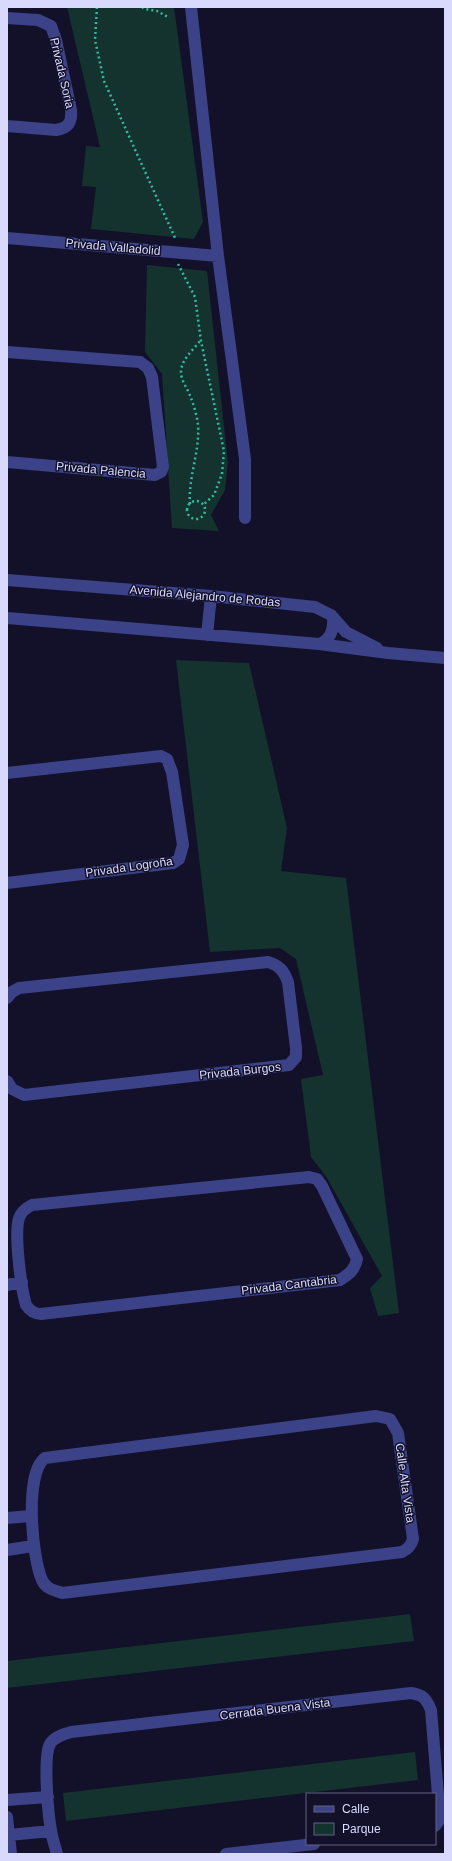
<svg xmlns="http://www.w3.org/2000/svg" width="452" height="1861" font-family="Arial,sans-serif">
  <rect width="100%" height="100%" fill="#121129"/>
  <path fill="#14332e" d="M67 7H174L203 222 194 239 91 229 96 187 82 186 86 146 100 147Z
    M147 265 207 271 228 463 225 490 211 515 219 531 172 528 162 374 145 352Z
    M176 660 249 663 287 828 281 871 346 878 399 1313 378 1316 370 1288 382 1276 327 1178 311 1157 301 1079 323 1075 296 959 280 948 210 952Z
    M410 1614 414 1641 7 1688V1661Z
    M415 1752 418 1780 66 1821 63 1793Z"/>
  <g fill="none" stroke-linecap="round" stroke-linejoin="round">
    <path stroke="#32baa3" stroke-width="2.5" stroke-dasharray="2 3" stroke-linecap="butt" d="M97 7 95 40 104 81 176 240
      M142 7 145 9 157 11 168 17
      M178 264 195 297 201 341 224 451 222 474 214 495 203 505
      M187 510a9 9 0 1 1 18 0a9 9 0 1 1-18 0Z
      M190 504C188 477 200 452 198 425 197 416 194 406 191 398 188 389 181 381 181 372 181 360 193 350 200 341"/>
    <path stroke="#3c4287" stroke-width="12" d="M191 7 218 256 245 459V518
      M7 18 38 20 51 26 56 40 71 110C72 122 69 128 56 130L7 126
      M7 238 218 256
      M7 352 140 362 148 368 152 377 163 467 161 472 155 475 7 462
      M7 580 211 596 315 607 331 615 346 632 377 648
      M7 618 319 644 388 653 445 658
      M207 635 211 596
      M319 644C330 641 334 629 333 619
      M7 773 161 756 167 759 172 772 183 845 179 859 173 863 7 883
      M7 998 12 992 19 988 268 962C279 965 284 971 288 982L296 1048V1057L289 1065 24 1095 12 1089 7 1081
      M309 1177 317 1179 322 1186 357 1259C355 1270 349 1274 340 1280L41 1314C34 1314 30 1311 26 1305 21 1288 14 1234 19 1218 21 1212 26 1208 32 1205Z
      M7 1285 22 1282
      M376 1416 390 1419 398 1433 413 1539C411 1546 408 1549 402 1552L62 1593C54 1590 46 1589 42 1580 32 1558 24 1473 45 1458Z
      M7 1518 30 1516
      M7 1550 33 1546
      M7 1800 48 1797
      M7 1817 11 1854
      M9 1835 51 1831
      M57 1854C55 1846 52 1838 51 1830 48 1814 43 1756 50 1744 54 1737 64 1734 71 1732L411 1693C423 1695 426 1698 431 1710L440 1819 435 1826
      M226 1854 314 1844"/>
  </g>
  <g text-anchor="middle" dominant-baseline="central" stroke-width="3" stroke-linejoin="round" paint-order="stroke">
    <g font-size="12" fill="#d9d9fe" stroke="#121129">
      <text transform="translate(62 73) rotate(77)">Privada Soria</text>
      <text transform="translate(113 247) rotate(5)">Privada Valladolid</text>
      <text transform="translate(101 470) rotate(5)">Privada Palencia</text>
      <text transform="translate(205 596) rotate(5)">Avenida Alejandro de Rodas</text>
      <text transform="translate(129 867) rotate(-8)">Privada Logroña</text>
      <text transform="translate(240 1071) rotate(-6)">Privada Burgos</text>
      <text transform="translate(289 1285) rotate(-7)">Privada Cantabria</text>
      <text transform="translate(405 1483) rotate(82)">Calle Alta Vista</text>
      <text transform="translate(275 1709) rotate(-7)">Cerrada Buena Vista</text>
    </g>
  </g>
  <rect width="452" height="1861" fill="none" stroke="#d9d9fe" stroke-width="16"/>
  <rect x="306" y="1793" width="130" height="52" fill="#121129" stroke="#62617e"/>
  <rect x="314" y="1806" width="20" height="6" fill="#3c4287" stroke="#62617e"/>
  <text x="342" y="1813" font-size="12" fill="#d9d9fe">Calle</text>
  <rect x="314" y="1823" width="20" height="12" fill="#14332e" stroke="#62617e"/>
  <text x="342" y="1833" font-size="12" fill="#d9d9fe">Parque</text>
</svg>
